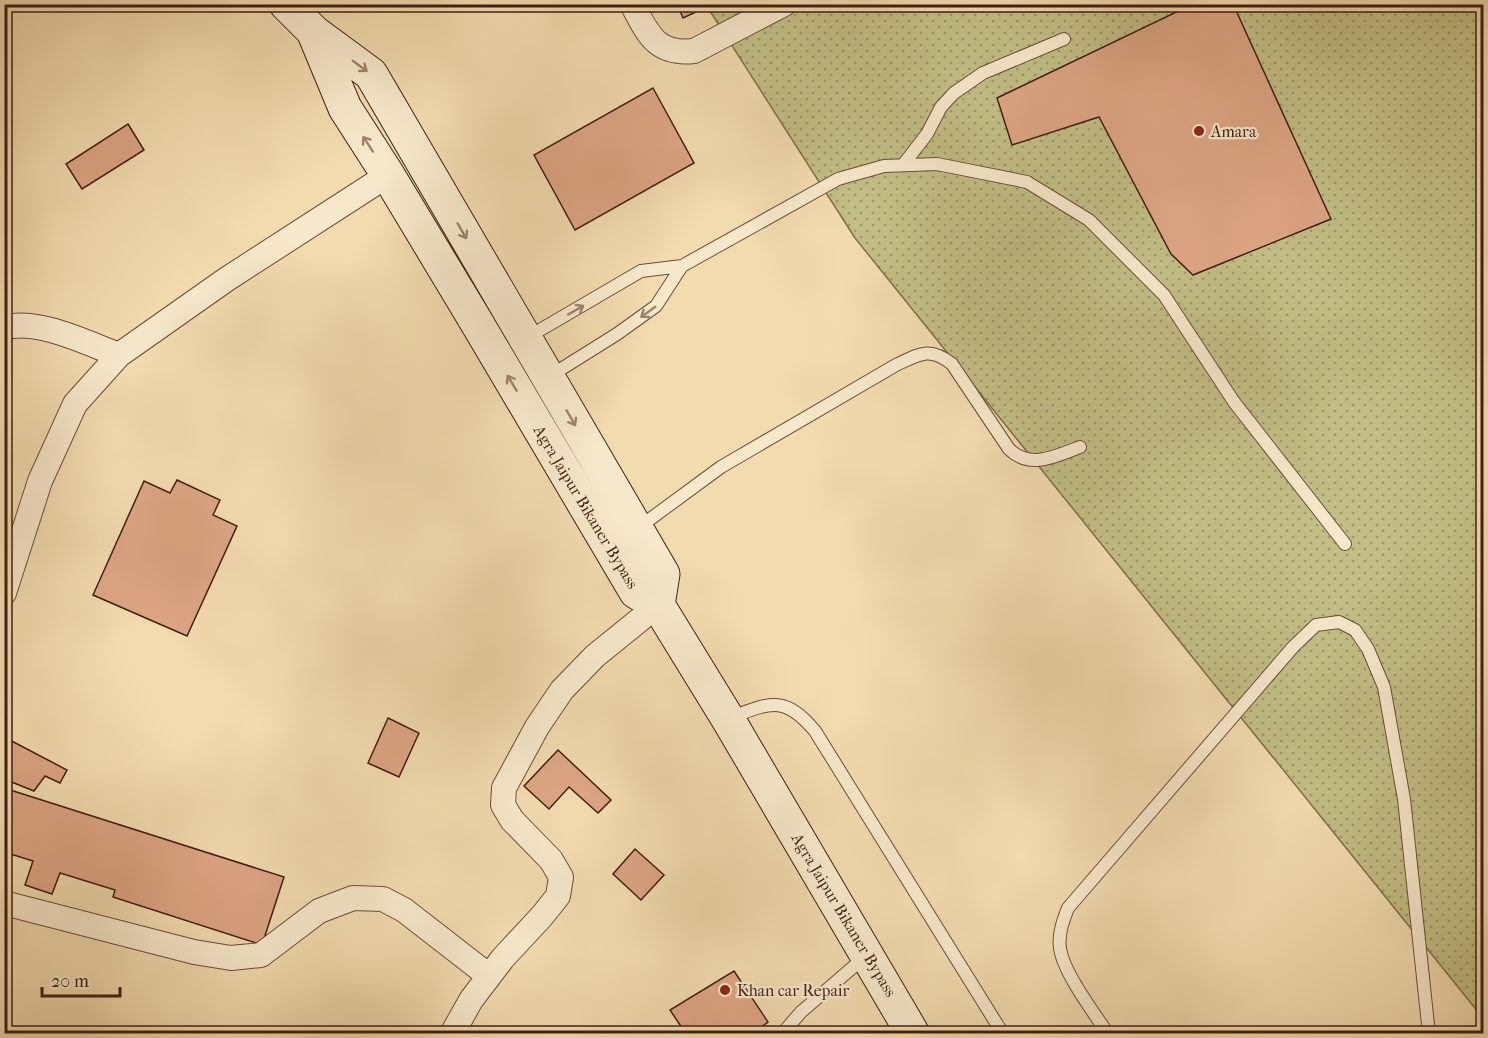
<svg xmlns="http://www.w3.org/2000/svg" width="1488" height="1038" font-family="'IM FELL French Canon',serif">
  <defs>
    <pattern id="grass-dots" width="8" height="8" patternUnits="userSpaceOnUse" patternTransform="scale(1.5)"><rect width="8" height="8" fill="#c2be85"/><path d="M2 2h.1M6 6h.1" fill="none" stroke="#9f9a6b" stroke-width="1.8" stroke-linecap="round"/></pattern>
  </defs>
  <rect width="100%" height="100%" fill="#f2dbaf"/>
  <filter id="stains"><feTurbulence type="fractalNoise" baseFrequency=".00333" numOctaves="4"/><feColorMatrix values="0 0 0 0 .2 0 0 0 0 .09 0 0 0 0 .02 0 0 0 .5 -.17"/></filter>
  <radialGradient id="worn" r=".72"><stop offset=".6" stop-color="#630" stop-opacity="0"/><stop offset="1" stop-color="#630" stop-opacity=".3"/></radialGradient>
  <path fill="url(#grass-dots)" stroke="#816e4c" stroke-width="1.5" d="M706 5H1483V1018L855 238Z"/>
  <path fill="#dda584" stroke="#401e12" stroke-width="1.5" d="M677 4H713L683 18Z
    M1193 4H1233L1331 219 1193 275 1171 254 1099 117 1012 145 997 98Z
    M653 88 694 163 575 230 534 155Z
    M128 124 144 150 82 189 66 164Z
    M177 480 220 500 213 515 237 526 187 636 93 595 144 481 170 493Z
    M388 718 419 733 399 777 368 763Z
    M4 737 67 770 60 783 45 776 34 791 4 779Z
    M558 750 611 800 598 813 569 787 549 809 524 786Z
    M4 788 284 877 262 945 113 897 115 890 60 873 52 894 25 885 33 861 4 852Z
    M635 849 664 875 641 900 613 874Z
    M734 971 768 1022 752 1034H686L670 1010Z"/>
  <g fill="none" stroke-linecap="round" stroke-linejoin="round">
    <g stroke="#6c4d39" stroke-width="14">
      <path id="service" d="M903 165 927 134 941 107 954 93 983 73 1064 39
        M528 337 641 271 682 266 838 179 884 166 937 164 1027 182 1089 220 1164 295 1234 402 1345 544
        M550 376 617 334 656 306 682 266
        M638 528 721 467 896 365C919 354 930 346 952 364L1009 449C1030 470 1056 456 1080 447
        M729 718C770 703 784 694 815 731L1003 1034
        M782 1034 801 1012 866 956
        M1108 1034C1094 1013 1063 972 1060 948 1058 934 1063 921 1068 908L1293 647 1316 625 1339 622 1355 630 1368 649 1384 687 1404 799 1429 1034"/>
    </g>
    <g stroke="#6c4d39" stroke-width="26">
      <path id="minor" d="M632 4C648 34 656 55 694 51L784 4
        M4 328C35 317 89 344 119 355
        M4 593 40 481 75 404 119 355 227 279 388 175
        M4 903 194 952 231 958 261 955 319 911 353 898 383 899 404 910 489 976
        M452 1034 471 1000 503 958 542 916 558 896 561 877 551 860 512 820 503 805 504 788 537 727 562 690 595 656 658 605"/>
    </g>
    <g stroke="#401e12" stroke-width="35">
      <path id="secondary" d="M286 4 313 31 345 108 388 175 477 323 636 592 658 605 728 719 913 1034
        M314 32 371 74 663 574 658 605"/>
    </g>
    <use href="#service" stroke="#f7e8cb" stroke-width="12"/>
    <use href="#minor" stroke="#f7e8cb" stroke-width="24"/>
    <use href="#secondary" stroke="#f7e8cb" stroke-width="33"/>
  </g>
  <defs><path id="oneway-shaft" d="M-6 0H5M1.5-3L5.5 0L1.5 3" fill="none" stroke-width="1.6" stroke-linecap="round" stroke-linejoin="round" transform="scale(1.5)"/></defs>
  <g stroke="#9c836e">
    <use href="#oneway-shaft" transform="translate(360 66) rotate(36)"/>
    <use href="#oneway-shaft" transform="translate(368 144) rotate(-123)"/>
    <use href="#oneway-shaft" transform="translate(462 231) rotate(60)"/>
    <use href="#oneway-shaft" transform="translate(576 310) rotate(-30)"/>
    <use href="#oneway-shaft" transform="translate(648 312) rotate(144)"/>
    <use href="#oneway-shaft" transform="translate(512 383) rotate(-121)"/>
    <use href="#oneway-shaft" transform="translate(571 418) rotate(60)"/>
  </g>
  <g fill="#8f2418" stroke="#f7e8cb" stroke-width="2">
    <circle cx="1199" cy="131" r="6"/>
    <circle cx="725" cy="990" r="6"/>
  </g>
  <g text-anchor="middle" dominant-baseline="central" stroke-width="4.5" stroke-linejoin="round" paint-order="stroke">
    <g font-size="16" fill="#401e12" stroke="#f7e8cb" text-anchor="start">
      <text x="1211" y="131">Amara</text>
      <text x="737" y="990">Khan car Repair</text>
    </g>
    <g font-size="16" fill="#401e12" stroke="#f7e8cb">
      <text transform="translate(586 507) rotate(59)">Agra Jaipur Bikaner Bypass</text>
      <text transform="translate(844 915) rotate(59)">Agra Jaipur Bikaner Bypass</text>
    </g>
  </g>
  <rect width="1488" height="1038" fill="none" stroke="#f2dbaf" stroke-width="24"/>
  <rect x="6" y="6" width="1476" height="1026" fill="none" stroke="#401e12" stroke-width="3"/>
  <rect x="12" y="12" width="1464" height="1014" fill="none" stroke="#401e12" stroke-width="1.5"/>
  <path d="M42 987v9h78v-9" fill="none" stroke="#401e12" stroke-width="3"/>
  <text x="51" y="987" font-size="18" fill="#401e12" stroke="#f7e8cb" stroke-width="4.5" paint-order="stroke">20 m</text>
  <rect width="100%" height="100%" filter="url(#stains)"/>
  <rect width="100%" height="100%" fill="url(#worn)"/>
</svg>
